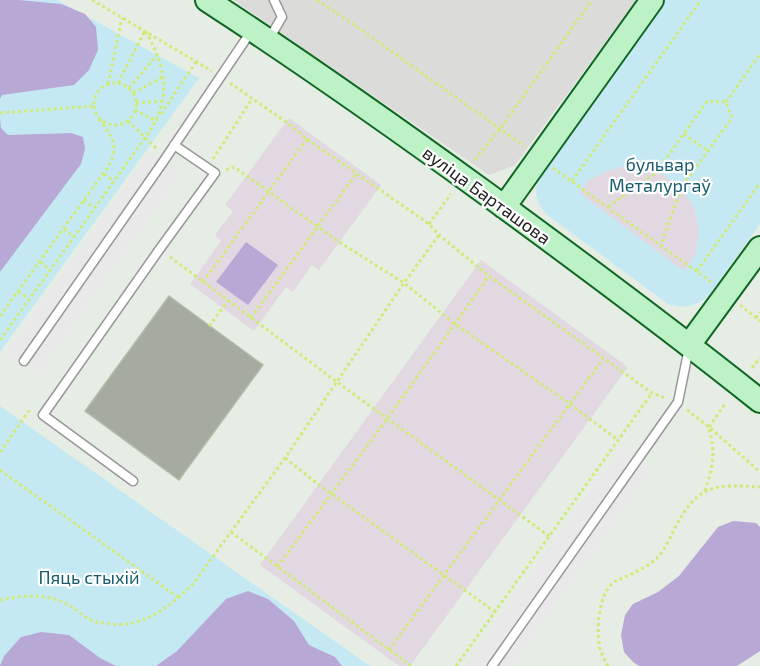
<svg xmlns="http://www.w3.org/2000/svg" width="760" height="666" font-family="'Exo 2',sans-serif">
  <rect width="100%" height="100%" fill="#e5ede4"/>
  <path fill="#dbdbda" d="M233 0H636L515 165 489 175Z"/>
  <path fill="#c5e9f3" d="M0 0H57L199 78 0 352Z
    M663 0H760V224L710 294C696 307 687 309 668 304L546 214C530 195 536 181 547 162Z
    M0 406 370 666H0Z"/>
  <path fill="#e9e9e9" d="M149 152 180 174 38 375 6 353Z
    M620 449 651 471 512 666H464Z"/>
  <path fill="#e2d8e1" d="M289 118 381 185 319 270 312 265 293 292 286 287 254 331 190 284 221 241 215 235 233 211 225 205Z
    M625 166 644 167 663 174 681 188 694 208 699 231 695 255 684 271 579 193 588 181 606 171Z
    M481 260 628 367 410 666H399L260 565Z"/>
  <path fill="#b8a8d6" d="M0 0H19L61 4 85 14 96 27 98 50 89 70 74 85 2 95 0 99Z
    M0 119 1 128 8 135 71 133 83 137 85 149 81 164 0 272Z
    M246 242 278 265 248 305 216 282Z
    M733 521 756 523 760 527V651L737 666H639L633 662 624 652 621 635 625 615 633 604 658 592 679 576 718 527Z
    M248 591 268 599 294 621 309 645 335 657 342 666H156L177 651 226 599Z
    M41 632 69 635 100 658 116 666H0L4 656 21 637Z"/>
  <path fill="#a5aba0" stroke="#b1bda8" stroke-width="1.5" d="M169 296 263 365 179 480 85 411Z"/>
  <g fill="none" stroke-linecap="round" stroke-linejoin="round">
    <g stroke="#979797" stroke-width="11">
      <path id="service" d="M269 39 282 17 274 0
        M24 361 163 162 252 30
        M133 481 43 415 159 250 215 173 174 145
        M492 666 678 402 689 348"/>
    </g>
    <g stroke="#106724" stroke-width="26">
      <path id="secondary" d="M207 0C301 61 393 126 484 192 577 260 670 329 760 401
        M504 207 652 0
        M689 345 760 248"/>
    </g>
    <path stroke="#d0ea77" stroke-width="3" stroke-dasharray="3 3" stroke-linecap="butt" d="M92 0 212 71
      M317 0 356 26 524 146
      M94 104a21 21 0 1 1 42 0a21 21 0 1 1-42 0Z
      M118 83 145 31
      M230 83 286 122 307 139 429 224 439 235 489 276 652 393 666 398
      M108 84 122 18
      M129 88 158 54
      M133 93 163 77
      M726 102 760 54
      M136 103 163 101
      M135 110 156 121 157 119
      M0 113 93 106
      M161 114 196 62
      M128 121 157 149
      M684 134 708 151
      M213 159 252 99
      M475 160 500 129 592 0
      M553 168 711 282
      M226 170 234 167 339 242 404 283 455 324 570 404 618 440
      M104 174 114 181
      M572 181 701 0
      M84 200 94 208
      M608 207 657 172 707 101 726 102 732 118 681 188 661 245
      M429 224 451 194
      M64 229 74 237
      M170 257 337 382 549 536
      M40 262 50 270
      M697 271 760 183
      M203 282 307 139
      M18 292 29 299
      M740 305 760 321
      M0 316 105 171C121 148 114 139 99 119
      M251 318 356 174
      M756 318 760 312
      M209 326 228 301
      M0 340 145 138C172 99 168 72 146 32
      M752 368 760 358
      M687 410 709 427 760 472
      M709 427 725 404
      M0 452 31 408
      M285 458 318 484 495 612
      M0 470 179 598
      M705 491C713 466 716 454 709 429
      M231 532 411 666
      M277 567 387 419 489 276
      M0 600C24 595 51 593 72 607 78 611 84 617 91 620 94 622 100 623 104 623 140 631 169 607 193 584L285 458 404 283 439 235
      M389 650 603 359
      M456 666 652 393
      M608 666C605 661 602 655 600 649 596 632 598 595 613 583 616 580 621 579 625 577 636 572 648 566 657 558 666 549 670 537 676 526 698 484 716 484 760 487"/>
    <use href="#service" stroke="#fff" stroke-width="8"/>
    <use href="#secondary" stroke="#bcf2c6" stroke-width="22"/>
  </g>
  <g text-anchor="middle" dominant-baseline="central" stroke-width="4.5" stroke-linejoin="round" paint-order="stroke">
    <g font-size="18" fill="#175c6e" stroke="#fff">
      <text x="660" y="164">бульвар<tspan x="660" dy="21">Металургаў</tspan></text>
      <text x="89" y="577">Пяць стыхій</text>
    </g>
    <g font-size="18" fill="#1d1d1d" stroke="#fff">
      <text transform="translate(487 195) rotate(36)">вуліца Барташова</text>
    </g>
  </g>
</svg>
